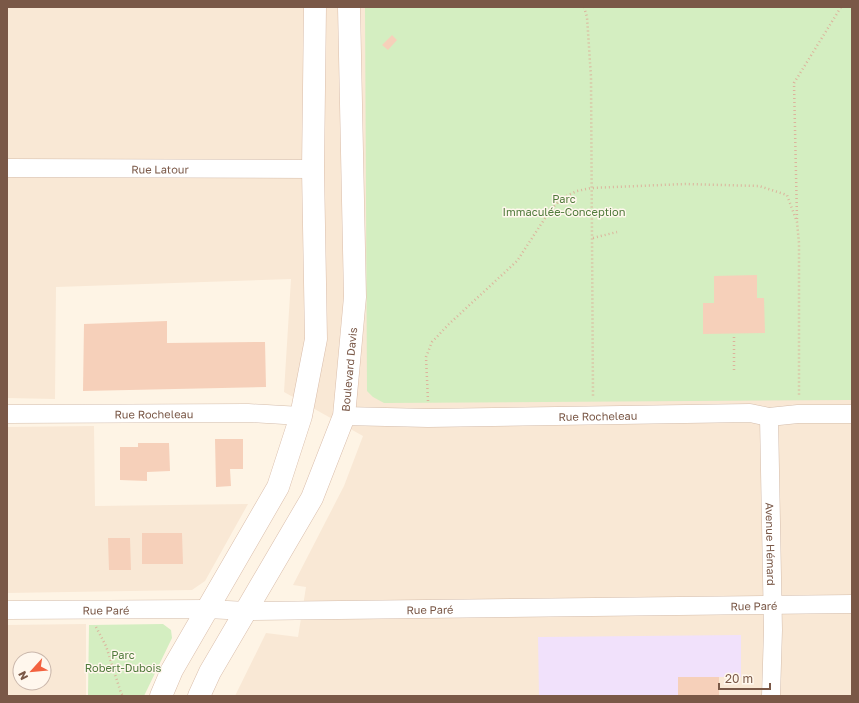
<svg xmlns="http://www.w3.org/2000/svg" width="859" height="703" font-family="'Golos Text',sans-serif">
  <rect width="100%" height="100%" fill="#fef4e5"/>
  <path fill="#f9e8d5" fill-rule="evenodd" d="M7 7H852V696H235L266 633 298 637 306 587 293 585 344 486 363 436 284 392 291 279 56 287 55 399 7 398Z
    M94 426 95 506 248 504 205 581 192 590 7 593V427Z
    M86 624V696H7V625ZM20 659H44V683H20Z"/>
  <path fill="#f1e1fb" d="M741 635V677H719V696H539L538 637Z"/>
  <path fill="#d4eec1" d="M365 7H852V400L384 403 373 397 367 391Z
    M163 624 171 630 172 638 144 696H88L89 625Z"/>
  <path fill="#f6d0ba" d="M392 35 397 40 388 50 382 45Z
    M757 275V298H764L765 333 703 334V303H714V276Z
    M167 321V343L265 342 266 387 83 391 84 324Z
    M215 439H243V469H230L231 486 216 487Z
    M138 443H169L170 471 147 472V481L120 480V447H138Z
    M142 533H182L183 564H142Z
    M108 538H130L131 570H109Z
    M678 677H719V696H678Z"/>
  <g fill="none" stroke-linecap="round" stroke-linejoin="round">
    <g stroke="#d4bdac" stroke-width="19">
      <g id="street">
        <path id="s1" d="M7 168 313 169"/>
        <path id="s2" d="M7 414 248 413 301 416"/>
        <path id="s3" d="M344 416 428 418 750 413 769 417 798 414H852"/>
        <path id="s4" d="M769 417 773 630 771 696"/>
        <path id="s5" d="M7 610 207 609 247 611 852 604"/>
      </g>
    </g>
    <g stroke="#dabeab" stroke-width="23">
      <g id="secondary">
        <path d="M161 696 172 670 278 487 301 416 316 339 313 169 315 7"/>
        <path id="s6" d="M199 696 210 672 312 498 344 416 355 297 349 7"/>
      </g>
    </g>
    <path stroke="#dcb39c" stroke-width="2.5" stroke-dasharray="1 3" stroke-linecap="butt" d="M584 7 587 17 591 77 593 398
      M797 219 794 83 841 7
      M593 238 617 232
      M734 370V334
      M428 401 426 357 432 342 449 324 517 261 551 209 564 197 577 191 591 188 685 184 759 186 787 195 797 222 799 243V397
      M96 627 106 646 121 693 123 696"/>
    <use href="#street" stroke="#fff" stroke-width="18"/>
    <use href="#secondary" stroke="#fff" stroke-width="22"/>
  </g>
  <g text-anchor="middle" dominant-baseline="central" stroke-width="3" stroke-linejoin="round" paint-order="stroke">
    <g font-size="11" fill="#7a5847" stroke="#fff7ed">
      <text stroke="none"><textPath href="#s1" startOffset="153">Rue Latour</textPath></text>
      <text stroke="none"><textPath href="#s6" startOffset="363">Boulevard Davis</textPath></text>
      <text stroke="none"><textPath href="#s2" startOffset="147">Rue Rocheleau</textPath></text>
      <text stroke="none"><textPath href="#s3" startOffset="254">Rue Rocheleau</textPath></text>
      <text stroke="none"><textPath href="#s4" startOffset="127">Avenue Hémard</textPath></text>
      <text stroke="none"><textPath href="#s5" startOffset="747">Rue Paré</textPath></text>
      <text stroke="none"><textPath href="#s5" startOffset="99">Rue Paré</textPath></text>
      <text stroke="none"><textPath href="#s5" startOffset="423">Rue Paré</textPath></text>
    </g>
    <g font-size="11" fill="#507a3b" stroke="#fff7ed">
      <text x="564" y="198">Parc<tspan x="564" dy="13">Immaculée-Conception</tspan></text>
      <text x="123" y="654">Parc<tspan x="123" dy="13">Robert-Dubois</tspan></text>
    </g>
  </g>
  <rect width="859" height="703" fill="none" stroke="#7a5847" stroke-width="16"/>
  <g transform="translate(32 671) rotate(243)"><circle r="19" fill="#fff7ed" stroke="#cab7ab"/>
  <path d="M0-3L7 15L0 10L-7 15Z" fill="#f3623f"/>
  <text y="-6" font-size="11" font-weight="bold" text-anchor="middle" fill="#7a5847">N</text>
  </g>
  <path d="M719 683v6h51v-6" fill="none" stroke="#7a5847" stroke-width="2"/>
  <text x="725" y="683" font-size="12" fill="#7a5847" stroke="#fff7ed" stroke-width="3" paint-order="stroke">20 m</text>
</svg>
